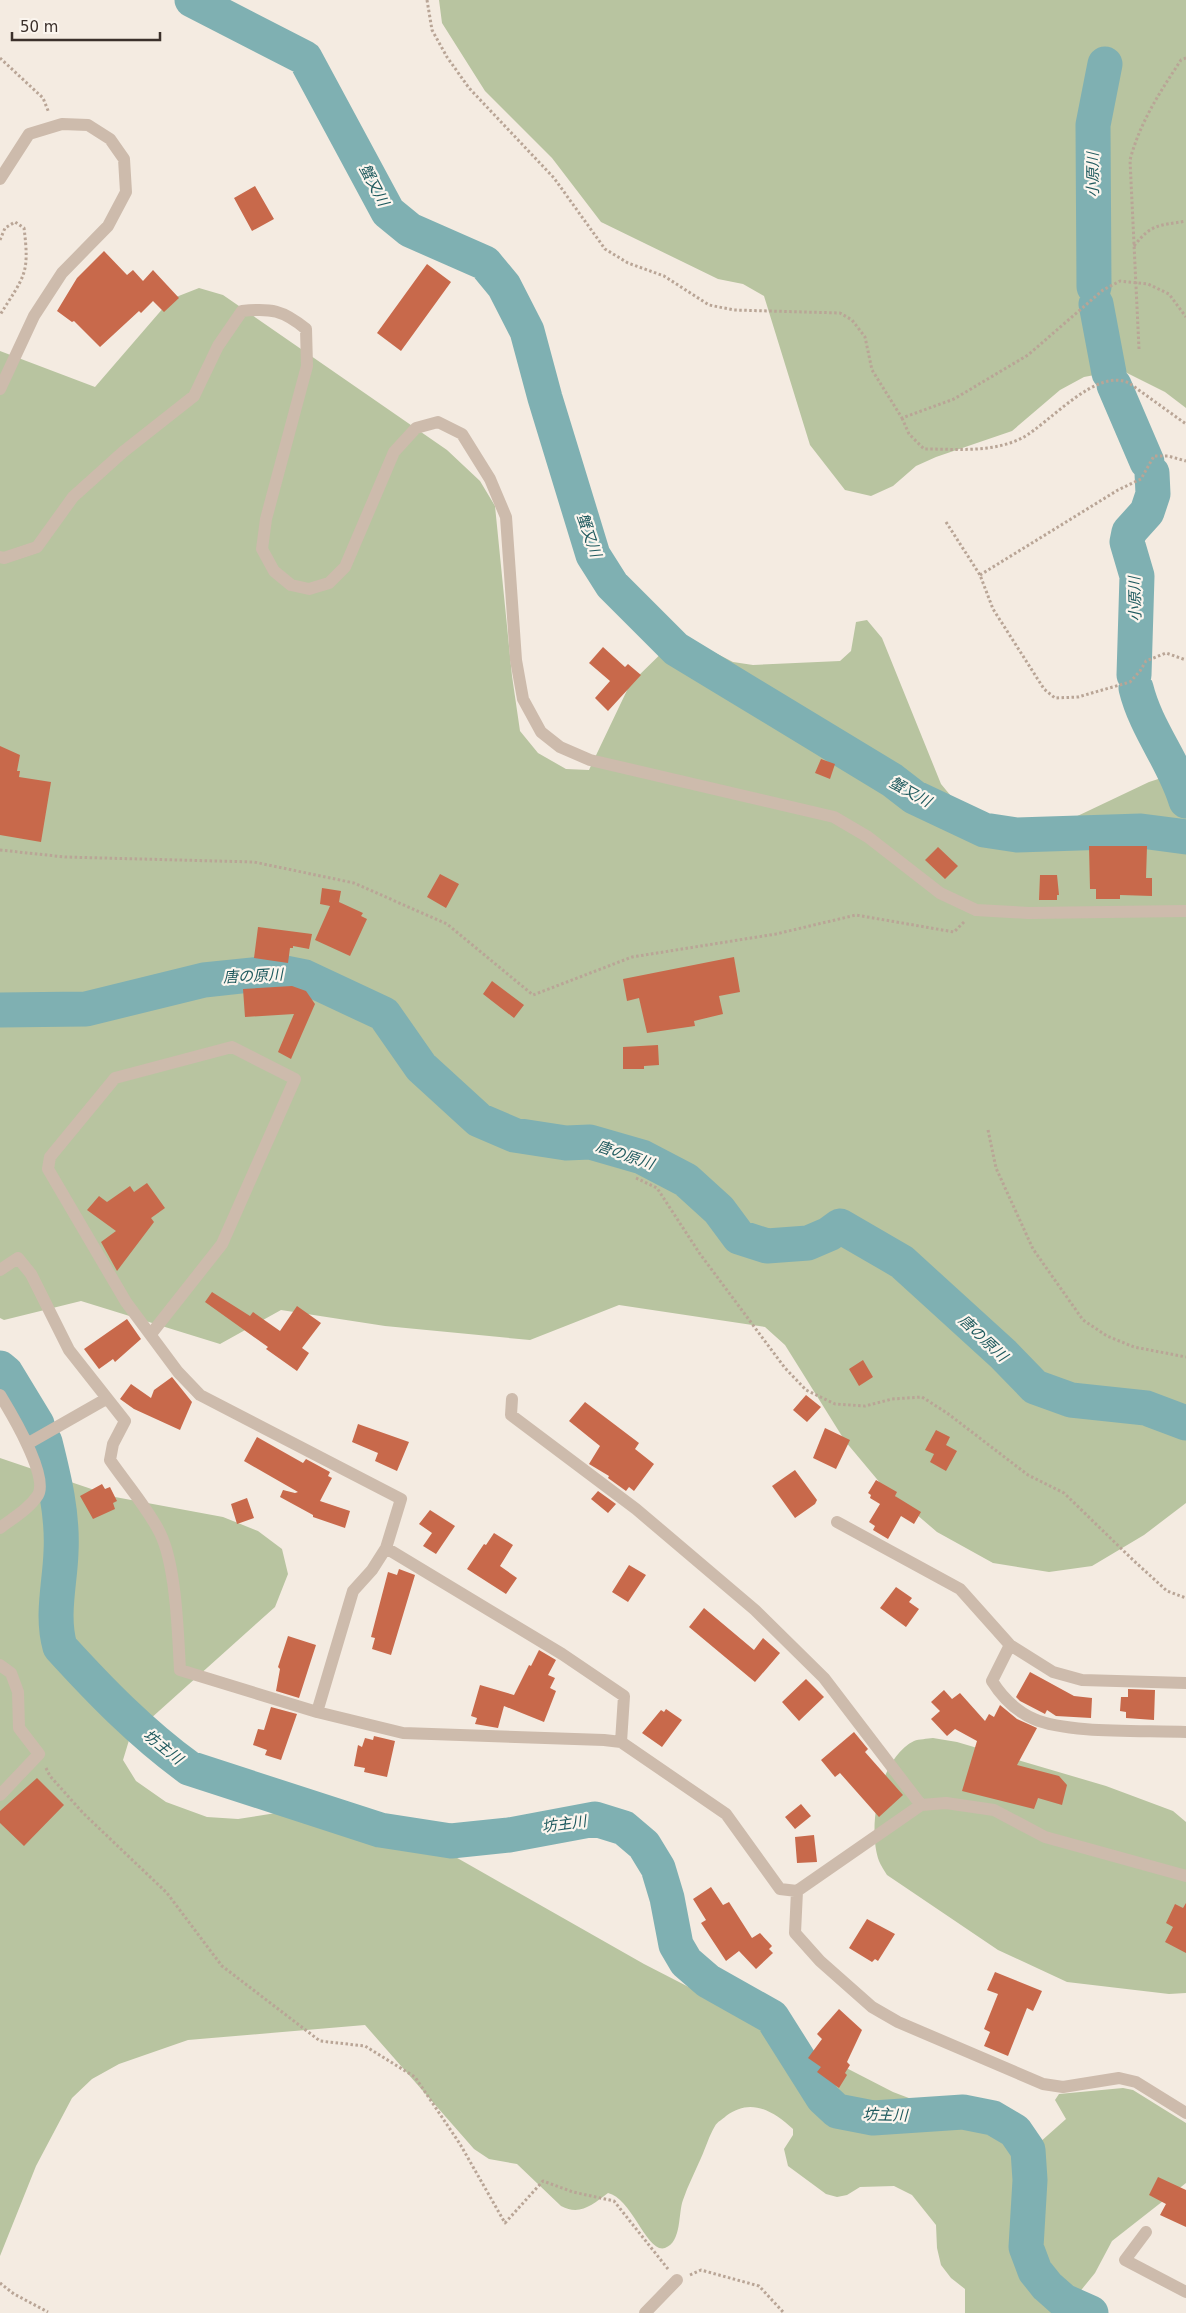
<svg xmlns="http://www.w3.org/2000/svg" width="1186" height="2313" font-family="'DejaVu Sans','Noto Sans JP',sans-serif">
  <rect width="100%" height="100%" fill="#f4ebe1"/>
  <path fill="#b8c4a0" d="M439 0H1186V408L1165 392 1121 370 1084 377 1060 390 1012 431 936 457 916 466 893 486 871 496 845 490 810 445 764 296 743 284 718 279 601 222 552 158 485 91 442 23Z
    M199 288 223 295 447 450 480 481 495 506 512 676 520 731 538 753 566 769 589 770 630 684 676 639 690 640 733 662 753 665 840 661 851 651 856 622 867 620 882 638 941 784 970 819 984 825 1069 820 1149 782 1186 770V1503L1144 1535 1092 1566 1049 1572 993 1563 937 1532 881 1484 845 1441 785 1345 765 1327 619 1305 530 1340 385 1326 281 1310 220 1344 81 1301 4 1320 0 1318V351L95 387 171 299Z
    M0 1458 115 1497 223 1517 258 1531 282 1549 288 1574 275 1607 130 1737 123 1760 136 1781 166 1802 207 1817 238 1819 295 1810 324 1811 380 1826 452 1855 644 1964 893 2092 914 2100H958L980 2105 1021 2127 1039 2143 1066 2119 1055 2100 1059 2094 1123 2088 1133 2090 1186 2123V2183L1112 2241 1095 2273 1078 2294 1075 2308 1085 2313H965V2289L951 2278 941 2265 937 2248 936 2225 912 2195 894 2186 860 2187 847 2195 837 2197 826 2194 788 2166 784 2149 793 2135V2129C773 2111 751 2097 726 2116 723 2119 717 2122 715 2126 709 2136 706 2147 701 2158 695 2172 688 2185 683 2200 678 2213 682 2242 665 2248 647 2254 632 2198 608 2193 592 2205 580 2216 561 2206L517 2164 489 2159 474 2149 365 2025 188 2040 119 2064 92 2079 72 2098 36 2166 0 2256Z
    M933 1738 957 1742 1106 1786 1173 1811 1186 1822V1993L1169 1994 1067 1982 998 1950 887 1875C884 1870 881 1866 879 1861 867 1828 879 1758 914 1741 919 1739 927 1739 933 1738Z"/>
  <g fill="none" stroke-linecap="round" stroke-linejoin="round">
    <path stroke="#7fb0b2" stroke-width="35" d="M192 0 305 58 388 212 410 230 485 263 504 286 527 331 545 398 593 555 612 585 676 649 892 780 914 797 984 830 1017 835 1141 831 1186 837
      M1094 287 1093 125 1105 64
      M1096 304 1109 373
      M1114 385 1147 462
      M1134 675 1137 576 1127 542 1129 532 1147 512 1153 494 1152 473
      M1136 688C1146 729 1174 761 1186 801
      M0 1010 86 1009 204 980 280 972 305 977 384 1014 421 1067 479 1120 514 1135 566 1143 590 1142 642 1157 686 1180 719 1210 739 1237 767 1246 808 1243 829 1234 840 1226 902 1262 1003 1354 1035 1387 1071 1400 1146 1408 1186 1423
      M0 1368 6 1373 37 1424
      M45 1442C54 1478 63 1514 61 1552 60 1584 51 1615 60 1647 100 1691 141 1733 189 1768L380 1830 451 1841 509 1835 595 1819 624 1828 644 1845 658 1868 667 1898 676 1945 686 1962 708 1981 772 2017 823 2098 837 2111 873 2118 963 2112 993 2118 1015 2131 1028 2150 1030 2180 1026 2247 1035 2271 1047 2286 1064 2301 1091 2313"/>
  </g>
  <path fill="#c8694b" d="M255 186 274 219 252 231 234 198Z
    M104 251 127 275 133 270 143 281 153 270 179 298 164 312 153 301 141 313 139 311 100 347 74 321 72 322 57 311 77 278Z
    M427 264 451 282 401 351 377 333Z
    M603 647 625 667 628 664 641 675 608 711 595 698 610 681 589 663Z
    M0 746 20 755 17 771H20L19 777 51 782 41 842 0 835Z
    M821 759 835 764 830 779 815 773Z
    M1089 846H1147L1146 878H1152V896L1120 895V899H1096V889H1090Z
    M938 847 958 866 945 879 925 860Z
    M440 874 459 884 446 908 427 897Z
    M1040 875H1057L1059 895H1057V900H1039Z
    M322 888 341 891 339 902 363 913 361 916 367 919 350 956 315 940 330 906 320 904Z
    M258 927 312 934 309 949 293 946V948H290L288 963 254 958Z
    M734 957 740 992 719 996 723 1014 694 1021 695 1026 647 1033 639 998 627 1001 623 979Z
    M492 981 524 1005 514 1018 483 994Z
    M292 986 306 991 315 1004 291 1059 278 1052 294 1014 245 1017 243 989Z
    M658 1045 659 1065 644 1066V1069H623V1047Z
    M147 1183 165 1208 151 1218 154 1222 117 1271 101 1242 116 1231 87 1210 99 1196 107 1202 130 1186 134 1192Z
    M212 1292 250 1316 253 1312 280 1331 297 1306 321 1323 302 1348 309 1353 297 1371 266 1349 268 1347 205 1302Z
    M127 1319 141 1339 115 1362 113 1359 99 1369 84 1349Z
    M863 1360 873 1377 859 1386 849 1369Z
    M172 1377 192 1402 180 1430 134 1409 120 1399 131 1384 151 1398 154 1390Z
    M806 1395 821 1407 807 1422 793 1410Z
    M585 1402 639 1443 635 1449 654 1464 634 1491 629 1487 626 1491 608 1478 609 1476 589 1464 600 1446 569 1421Z
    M358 1424 409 1442 397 1471 375 1461 378 1453 352 1442Z
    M825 1428 850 1440 836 1469 813 1458Z
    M936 1430 950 1437 946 1445 957 1451 946 1471 930 1462 934 1454 925 1450Z
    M257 1437 303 1463 306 1459 330 1472 328 1476 332 1478 320 1501 350 1511 345 1528 313 1517V1515L280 1497 283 1490 295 1493 298 1492 244 1461Z
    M795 1470 817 1500 815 1504 795 1518 772 1486Z
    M876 1480 897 1492 895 1496 921 1512 914 1524 901 1516 888 1539 873 1530 875 1526 869 1522 880 1504 870 1498 871 1495 868 1493Z
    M102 1484 105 1489 110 1487 117 1501 113 1503 115 1509 93 1519 80 1496Z
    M598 1491 616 1504 608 1513 591 1499Z
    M247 1498 254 1518 237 1524 231 1504Z
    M430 1510 455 1526 436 1554 423 1546 432 1533 419 1524Z
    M494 1533 513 1545 500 1566 517 1578 506 1594 467 1569 484 1544 486 1545Z
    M629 1565 646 1575 628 1602 612 1592Z
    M399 1569 415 1575 391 1655 372 1649 375 1638 371 1637 388 1572 397 1575Z
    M896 1587 912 1598 909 1602 919 1609 906 1627 880 1608Z
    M704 1608 754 1650 763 1638 780 1653 755 1682 689 1627Z
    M288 1636 316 1645 299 1698 276 1691 280 1669 278 1667Z
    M539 1650 556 1660 548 1675 555 1678 550 1688 556 1691 544 1722 504 1706 498 1728 475 1724 477 1718 471 1716 480 1685 514 1695 529 1665 531 1666Z
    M1030 1672 1074 1696 1092 1698 1091 1718 1056 1716 1047 1710 1045 1714 1020 1701 1016 1697Z
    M806 1679 824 1697 799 1721 782 1702Z
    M1128 1689 1155 1690 1154 1720 1126 1718V1712L1120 1711 1121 1697H1128Z
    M944 1690 952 1699 960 1693 985 1721 989 1714 994 1717 1000 1705 1017 1719 1037 1728 1017 1765 1059 1776 1067 1785 1062 1805 1038 1798 1034 1809 962 1791 977 1741 955 1729 947 1736 931 1719 940 1711 931 1702Z
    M271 1707 297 1714 281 1760 265 1755 267 1750 253 1745 258 1729 264 1730Z
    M666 1709 682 1720 662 1747 642 1733 661 1710 664 1712Z
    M854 1732 868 1749 865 1752 903 1795 879 1817 840 1773 835 1777 821 1760Z
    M374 1736 395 1741 387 1777 364 1772 365 1768 354 1766 358 1745 362 1747 365 1738 373 1740Z
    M37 1778 64 1805 24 1846 0 1823V1811Z
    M801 1804 811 1816 795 1829 785 1817Z
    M814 1835 817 1862 797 1863 795 1837Z
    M711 1887 723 1905 729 1902 752 1938 760 1933 772 1946 769 1949 773 1953 756 1969 739 1951 726 1961 701 1923 706 1920 693 1899Z
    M1186 1903V1953L1165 1942 1173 1927 1166 1923 1175 1904 1183 1908Z
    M867 1919 895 1934 878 1961 875 1959 872 1962 849 1948Z
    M995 1972 1042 1991 1033 2011 1027 2008 1008 2056 984 2046 990 2032 984 2029 998 1994 987 1990Z
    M839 2009 862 2030 847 2062 850 2065 845 2073 847 2075 839 2088 817 2072 821 2067 808 2058 822 2039 817 2034Z
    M1158 2177 1186 2190V2227L1160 2215 1166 2204 1149 2195Z"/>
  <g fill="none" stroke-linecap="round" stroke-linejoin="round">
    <path stroke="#b9a596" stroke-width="3" stroke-dasharray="2.5 2.5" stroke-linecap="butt" d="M427 0 432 30 447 57 469 88 554 178 605 249 628 263 664 276 709 305 734 310 840 313 852 320 865 337 872 370 902 418 954 399 1028 355 1103 290 1120 281 1148 284 1169 294 1186 317
      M0 58 43 98 49 113
      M0 240 5 228 15 222 24 228C30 275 24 276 0 315
      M1134 246C1152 223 1159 226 1186 221
      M1139 349 1130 160C1140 122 1160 92 1181 60L1186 58
      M902 418 909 434 924 449C957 449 992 453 1022 438 1050 423 1096 367 1129 383L1186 424
      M946 522 980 575 993 609 1044 689 1055 698 1078 697 1130 682 1140 671 1146 661 1166 653 1186 660
      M980 575 1118 490 1141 479 1154 456H1168L1186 461
      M0 850 65 857 254 862 354 883 447 924 533 995 632 957 776 934 856 915 954 932 965 921
      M988 1130 996 1168 1033 1249 1083 1320 1107 1336 1134 1347 1186 1357
      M636 1178 657 1188 700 1254 785 1368 806 1390 835 1404 865 1406 892 1399 922 1397 947 1413 1028 1475 1064 1493 1133 1560 1167 1591 1186 1598
      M46 1768 50 1776 83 1813 167 1893 222 1966 320 2041 365 2046 415 2077 460 2144 505 2223 543 2181 573 2192 614 2201 668 2269
      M690 2275 701 2270 759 2286 784 2313
      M0 2283 14 2294 48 2312"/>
    <path stroke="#cdbbac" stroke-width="12" d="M0 179 29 134 62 124 88 125 110 139 124 159 126 192 108 226 62 273 34 316 0 389
      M0 557 4 558 37 547 73 497 123 452 194 396 218 346 242 311C271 308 283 310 306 329L307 366 266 519 262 549 274 571 291 585 309 589 329 583 345 567 394 452 416 428 438 422 462 434 490 479 506 517 516 660 523 699 541 732 560 747 590 760 834 817 868 837 940 893 976 910 1029 913 1186 911
      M0 1270 18 1258 31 1274 69 1350 125 1421 113 1444 110 1460C125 1482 149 1510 160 1533 176 1565 178 1633 180 1670L317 1712 403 1733 604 1740 621 1742 726 1814 780 1889 797 1891 921 1805 946 1803 994 1810 1045 1837 1186 1876
      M151 1334 222 1244 295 1079 232 1047 115 1078 50 1157 48 1169 126 1302 178 1372 200 1395 401 1499 386 1548 372 1570 353 1591 317 1712
      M0 1395C11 1413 49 1476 38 1495 29 1509 13 1518 0 1528
      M512 1399 511 1415 636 1509 755 1610 824 1678 921 1805
      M27 1444 106 1399
      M837 1522 960 1589 1010 1645 1053 1672 1082 1680 1186 1683
      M386 1548 562 1654 624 1696 621 1742
      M1010 1645 992 1681C1002 1697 1016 1711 1034 1719 1068 1734 1146 1730 1186 1732
      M0 1665 11 1673 18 1692 19 1728 39 1754 0 1795
      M797 1891 795 1933 820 1961 872 2007 898 2022 1043 2084 1063 2087 1119 2078 1136 2082 1186 2113
      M1146 2232 1125 2260 1186 2292
      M645 2313 677 2280"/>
  </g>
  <g text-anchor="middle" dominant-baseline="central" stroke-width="4.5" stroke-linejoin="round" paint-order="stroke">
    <g font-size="15" font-style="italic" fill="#1f5a5e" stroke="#fbf5ee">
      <text transform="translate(1093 175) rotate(-90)">小原川</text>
      <text transform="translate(374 185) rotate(62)">蟹又川</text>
      <text transform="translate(589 535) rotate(71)">蟹又川</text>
      <text transform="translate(1135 599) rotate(-91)">小原川</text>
      <text transform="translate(910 792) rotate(29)">蟹又川</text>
      <text transform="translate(253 976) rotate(-3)">唐の原川</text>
      <text transform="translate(625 1155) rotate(19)">唐の原川</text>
      <text transform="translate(983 1338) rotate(43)">唐の原川</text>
      <text transform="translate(163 1747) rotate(39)">坊主川</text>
      <text transform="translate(564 1824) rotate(-8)">坊主川</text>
      <text transform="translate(885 2115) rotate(1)">坊主川</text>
    </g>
  </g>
  <path d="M12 32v8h148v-8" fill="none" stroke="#3b302b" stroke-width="2.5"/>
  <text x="20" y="32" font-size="15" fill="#3b302b" stroke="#fbf5ee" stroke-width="4" paint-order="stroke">50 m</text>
</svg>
